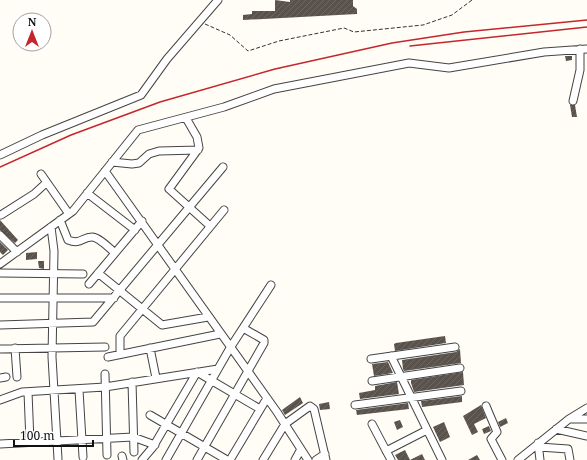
<svg xmlns="http://www.w3.org/2000/svg" width="587" height="460" font-family="'Noto Serif',serif">
  <defs>
    <pattern id="building-hatch" width="6" height="6" patternUnits="userSpaceOnUse"><rect width="6" height="6" fill="#5a524d"/><path d="M-1 1l2-2M0 6l6-6M5 7l2-2" fill="none" stroke="#6d6662"/></pattern>
  </defs>
  <rect width="100%" height="100%" fill="#fffdf5"/>
  <path fill="url(#building-hatch)" d="M275 0 290 2V0H353V6L357 9V14L243 20V15L252 14V11H275Z
    M565 56H572V60L566 61Z
    M570 105H575L577 117H572Z
    M0 220 18 240 15 243 0 230Z
    M0 242 8 250 3 255 0 252Z
    M37 252V259L26 260V253Z
    M38 261H44V269L39 268Z
    M445 336 446 343 395 351 394 344 396 343Z
    M460 349 461 363 404 371 403 369 402 360 456 352Z
    M388 362 393 373 374 376 372 364Z
    M463 372 464 385 414 392 411 383V380Z
    M397 382 399 394 360 399 359 393 375 390V386Z
    M462 396V402L422 407 421 401Z
    M300 397 303 403 285 415 282 410Z
    M329 402 330 409 320 410 319 404Z
    M408 403 409 409 357 415 356 410Z
    M481 405 486 418 474 424 478 432 472 435 463 416Z
    M506 418 508 423 500 427 498 422Z
    M400 420 403 427 397 430 394 422Z
    M444 422 450 437 440 442 433 427Z
    M489 426 491 431 484 434 482 429Z
    M405 450 410 460H398L395 455Z
    M422 454 425 460H410Z
    M477 455 480 460H468Z"/>
  <g fill="none" stroke-linecap="round" stroke-linejoin="round">
    <g stroke="#444" stroke-width="9">
      <path id="minor" d="M573 101 580 70V49
        M186 118 197 137 199 148 169 189 210 226
        M0 155 42 135 141 95 167 59 218 0
        M112 162 132 164 139 163 149 154 159 151 198 150
        M105 171 277 412 308 460
        M41 174 69 214
        M87 193 135 230
        M1 215 34 194 46 183
        M60 220 68 240C81 245 82 237 92 237 99 237 110 249 115 253
        M51 227 54 251 52 357 58 459
        M0 235 17 252
        M0 264 73 211 138 130 224 107 274 89 409 63 449 68 544 52 587 49
        M0 273 83 274
        M98 273 162 325 208 317
        M89 284 142 221
        M0 298H114
        M0 325 93 322 223 167
        M15 348 17 377
        M150 348 156 378
        M0 349 105 347
        M120 354V336L224 210
        M391 356 442 460
        M108 357 220 334
        M371 359 455 347
        M105 374 107 455
        M0 378 6 377
        M372 381 460 368
        M132 382 134 452
        M79 390 83 457
        M28 392 30 442
        M0 400 22 392 105 387 218 369
        M355 405 461 391
        M486 406 497 432 491 439 502 460
        M150 415 227 460
        M569 419H587
        M372 424 391 460
        M556 429 587 436
        M538 443 540 460
        M0 444 133 437 155 445
        M539 447 568 449 570 460
        M386 451 427 430
        M122 456 123 460
        M142 460 153 447 197 372 260 409
        M166 460 230 348 271 285
        M197 460 264 343V340L243 328
        M230 460 267 398
        M263 460 285 424 310 406 314 409 326 460
        M295 460 301 449
        M316 460 325 454
        M518 460 569 419 587 408"/>
    </g>
    <path stroke="#333" stroke-width="1" stroke-dasharray="4 2" stroke-linecap="butt" d="M205 24 230 35 248 51 279 41 344 28 354 32 423 25 452 15 472 0"/>
    <use href="#minor" stroke="#fff" stroke-width="7"/>
    <path stroke="#c4262e" stroke-width="1.5" d="M410 46 587 27
      M0 167 71 135 160 102 275 69 392 43 464 32 587 20"/>
  </g>
  <g transform="translate(32 32)"><circle r="19" fill="#ffffff" stroke="#a0a0a0"/>
  <path d="M0-3L7 15L0 10L-7 15Z" fill="#c4262e"/>
  <text y="-6" font-size="11" font-weight="bold" text-anchor="middle" fill="#111111">N</text>
  </g>
  <path d="M14 440v6h79v-6" fill="none" stroke="#111111" stroke-width="2"/>
  <text x="20" y="440" font-size="12" fill="#111111" stroke="#ffffff" stroke-width="3" paint-order="stroke">100 m</text>
</svg>
